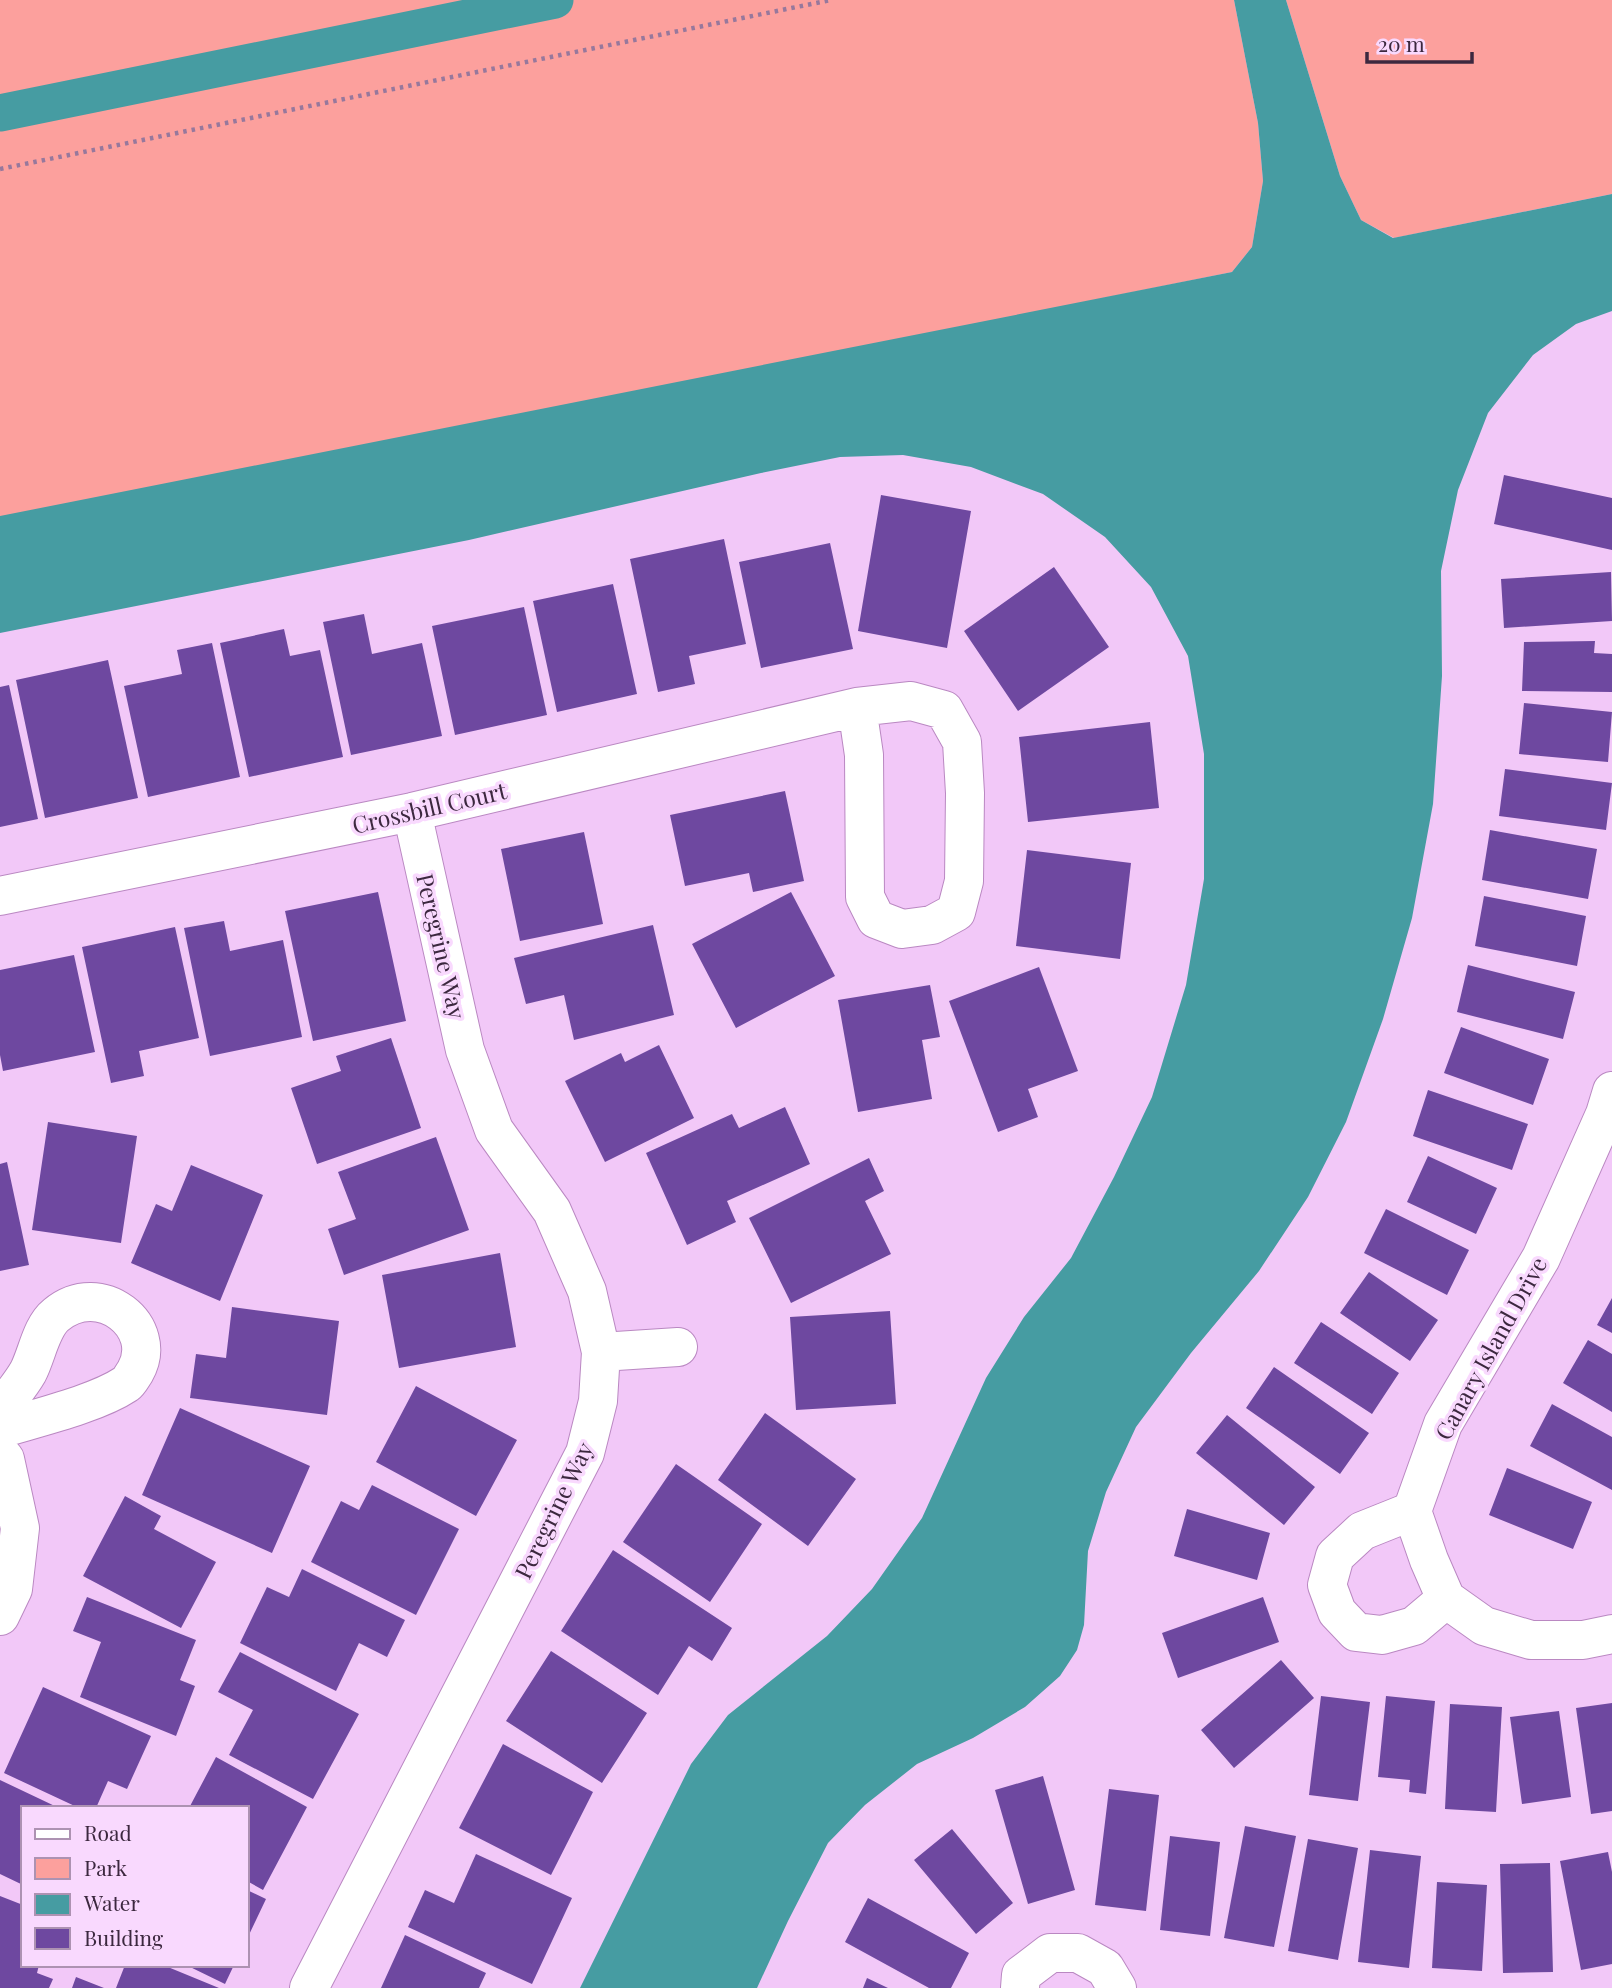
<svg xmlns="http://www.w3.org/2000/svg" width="1612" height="1988" font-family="'Playfair Display',serif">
  <rect width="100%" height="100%" fill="#f2c8f8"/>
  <path fill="#fca09d" d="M0 0H1234L1258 123 1263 181 1252 247 1232 272 0 522Z
    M1286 0H1612V194L1394 238 1361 220 1340 176Z"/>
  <path fill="#469ca2" d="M1234 0H1286L1340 176 1361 220 1393 238 1612 194V311L1576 324 1533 355 1488 413 1458 490 1441 571 1442 676 1433 804 1412 918 1383 1019 1346 1122 1308 1197 1259 1271 1191 1353 1136 1427 1106 1492 1088 1551 1084 1625 1077 1650 1060 1676 1025 1707 973 1738 917 1764 865 1805 828 1843 788 1921 757 1988H580L691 1764 728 1715 827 1636 872 1589 922 1518 986 1378 1024 1317 1071 1258 1114 1177 1152 1097 1186 985 1204 879V754L1188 656 1151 587 1105 537 1043 494 971 467 903 455 840 457 761 473 469 540 0 633V516L1232 272 1252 247 1263 181 1258 123Z"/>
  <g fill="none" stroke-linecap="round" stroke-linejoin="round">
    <path stroke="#469ca2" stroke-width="37" d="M0 113 555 0"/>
  </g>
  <path fill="#6e48a0" d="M1504 475 1612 498V550L1494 524Z
    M881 495 971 511 947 648 858 631Z
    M724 539 746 644 689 656 695 684 658 692 630 559Z
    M830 543 853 649 761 668 739 562Z
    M1054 567 1109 647 1018 711 964 631Z
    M1611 572 1612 621 1504 628 1501 579Z
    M613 584 637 694 557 712 533 601Z
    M524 607 547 715 455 735 432 626Z
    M364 614 372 654 422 643 442 736 351 755 323 622Z
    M284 629 290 656 320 650 343 757 249 777 220 643Z
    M1595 641 1594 653 1612 654V692L1522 691 1524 642Z
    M212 643 240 777 148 797 124 686 182 674 177 650Z
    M108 660 138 798 45 818 16 680Z
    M9 685 38 819 0 827V687Z
    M1524 703 1612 712 1608 762 1519 754Z
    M1150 722 1159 808 1028 822 1019 737Z
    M1505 769 1612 783 1606 830 1499 816Z
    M785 791 804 881 753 892 749 873 685 886 670 815Z
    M1490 830 1597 849 1588 899 1482 880Z
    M584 832 603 924 520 941 501 849Z
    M1027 850 1131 863 1120 959 1016 946Z
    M378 892 406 1021 313 1041 285 911Z
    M791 892 835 976 736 1028 692 944Z
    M1484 896 1586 916 1577 966 1475 946Z
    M224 921 230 951 283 940 302 1037 210 1056 184 928Z
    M653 925 674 1015 574 1040 564 995 526 1004 514 958Z
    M175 927 199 1038 139 1051 144 1076 111 1083 82 947Z
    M74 955 95 1052 3 1071 0 1055V970Z
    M1468 965 1575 992 1563 1039 1457 1012Z
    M1039 967 1078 1071 1028 1089 1038 1117 998 1132 949 1001Z
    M930 985 940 1037 922 1040 932 1099 858 1112 838 1000Z
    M1461 1027 1549 1059 1533 1105 1444 1073Z
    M391 1038 421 1128 317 1164 291 1088 341 1071 336 1056Z
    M659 1045 694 1118 605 1162 565 1081 621 1053 625 1062Z
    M1428 1090 1528 1124 1512 1170 1413 1136Z
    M785 1107 810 1164 727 1201 736 1222 687 1245 646 1153 732 1114 739 1128Z
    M48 1122 137 1136 121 1243 32 1230Z
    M436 1137 469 1230 344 1275 328 1229 356 1219 338 1172Z
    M1428 1156 1497 1188 1476 1234 1407 1202Z
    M869 1158 884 1191 865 1201 891 1254 791 1303 749 1218Z
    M7 1162 29 1265 0 1271V1164Z
    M191 1165 263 1195 220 1301 131 1263 156 1204 172 1211Z
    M1386 1209 1469 1250 1447 1295 1364 1253Z
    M500 1253 516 1347 399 1368 382 1275Z
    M1369 1272 1438 1320 1410 1361 1340 1313Z
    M1612 1298V1333L1597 1325Z
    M232 1307 339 1321 327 1415 190 1398 196 1354 226 1358Z
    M890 1311 896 1404 796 1410 790 1317Z
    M1321 1322 1399 1373 1372 1414 1294 1363Z
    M1588 1340 1612 1354V1412L1563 1383Z
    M1274 1367 1369 1433 1340 1474 1246 1408Z
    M416 1386 517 1440 476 1516 376 1462Z
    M1552 1404 1612 1437V1490L1530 1446Z
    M180 1408 310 1466 272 1553 142 1495Z
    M765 1413 856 1479 808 1546 718 1480Z
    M1227 1415 1315 1487 1284 1525 1196 1453Z
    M676 1464 762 1524 710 1602 623 1542Z
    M1507 1468 1592 1502 1573 1549 1489 1515Z
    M372 1485 459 1529 416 1615 311 1562 341 1501 359 1510Z
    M125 1496 161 1516 154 1529 216 1562 181 1628 83 1576Z
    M1187 1509 1270 1533 1257 1580 1174 1556Z
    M613 1550 732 1628 712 1661 689 1646 658 1695 561 1631Z
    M302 1569 405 1620 387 1657 359 1643 336 1691 240 1643 267 1587 289 1597Z
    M87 1597 196 1640 180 1680 195 1686 176 1736 80 1697 101 1642 73 1631Z
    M1263 1597 1279 1642 1178 1678 1162 1633Z
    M551 1651 647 1713 602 1783 506 1721Z
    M240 1652 359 1714 313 1799 229 1755 253 1710 218 1692Z
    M1281 1660 1314 1698 1234 1768 1201 1730Z
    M43 1687 151 1736 127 1789 108 1781 96 1808H79L4 1773Z
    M1321 1696 1370 1702 1358 1801 1309 1795Z
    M1386 1696 1435 1701 1426 1794 1409 1792 1410 1780 1378 1777Z
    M1612 1703V1811L1591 1814 1576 1708Z
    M1450 1704 1502 1707 1496 1812 1445 1809Z
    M1559 1711 1571 1797 1522 1804 1510 1717Z
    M503 1744 593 1792 551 1875 459 1828Z
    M216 1757 307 1807 263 1890 247 1881V1808H189Z
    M1043 1776 1075 1890 1028 1904 995 1790Z
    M0 1780 59 1808H23V1885L0 1874Z
    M1109 1789 1159 1795 1146 1911 1095 1905Z
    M1245 1826 1296 1836 1274 1947 1224 1938Z
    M952 1829 1013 1903 976 1934 914 1860Z
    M1170 1836 1220 1842 1210 1936 1160 1930Z
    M1308 1839 1358 1848 1338 1960 1288 1951Z
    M1370 1850 1421 1856 1409 1968 1358 1962Z
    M1608 1852 1612 1872V1964L1581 1970 1560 1861Z
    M476 1854 572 1898 532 1984 408 1927 425 1890 454 1903Z
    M1550 1863 1553 1972 1503 1973 1500 1864Z
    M1437 1882 1487 1885 1482 1971 1432 1968Z
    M247 1890 266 1899 247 1939Z
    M0 1896 23 1905V1965H39L37 1973 53 1979 49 1988H0Z
    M868 1898 969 1953 951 1988H929L845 1942Z
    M405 1935 486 1973 479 1988H381Z
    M125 1965H163L219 1988H116Z
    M186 1965H234L225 1984Z
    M76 1977 104 1988H72Z
    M867 1978 888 1988H863Z"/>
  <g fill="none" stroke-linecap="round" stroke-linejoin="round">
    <g stroke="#ba88c2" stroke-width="40">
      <path id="minor" d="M0 896 412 812 857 707 911 701 944 710 962 742 965 793 964 881 956 912 932 925 902 929 876 919 865 897 864 755 857 707
        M1612 1091 1605 1114 1541 1258 1443 1424 1412 1511 1429 1560 1446 1599 1484 1626 1531 1640H1583L1612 1634
        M601 1352 678 1347
        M0 1411C9 1398 20 1386 28 1372 37 1355 41 1327 56 1315 100 1278 161 1327 135 1372 132 1376 130 1381 126 1384 96 1404 36 1418 0 1429
        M0 1453 5 1459 20 1528 13 1589 0 1616
        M1412 1511 1362 1531 1335 1556 1327 1585 1337 1612 1356 1632 1382 1635 1414 1626 1446 1599
        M309 1988 585 1453 598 1401 601 1352 587 1291 552 1211 494 1130 465 1050 412 812
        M1020 1988 1021 1975 1050 1953H1078L1105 1968 1117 1988"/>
    </g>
    <path stroke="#97789c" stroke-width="4.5" stroke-dasharray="3.5 5" stroke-linecap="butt" d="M0 169 831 0"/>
    <use href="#minor" stroke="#fff" stroke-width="38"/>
  </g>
  <g text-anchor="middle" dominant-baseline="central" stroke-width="7" stroke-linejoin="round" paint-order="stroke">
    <g font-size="23" fill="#3c283f" stroke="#f9d9fe">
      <text transform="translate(429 807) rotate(-13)">Crossbill Court</text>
      <text transform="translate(442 946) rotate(77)">Peregrine Way</text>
      <text transform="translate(1490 1348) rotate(-61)">Canary Island Drive</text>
      <text transform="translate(553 1510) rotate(-64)">Peregrine Way</text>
    </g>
  </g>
  <rect x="21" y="1806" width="228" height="161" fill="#f9d9fe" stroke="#ad92b2" stroke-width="2"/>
  <rect x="35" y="1829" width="35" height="10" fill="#ffffff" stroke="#ad92b2" stroke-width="2"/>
  <text x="84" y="1841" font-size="21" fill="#3c283f">Road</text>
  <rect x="35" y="1858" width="35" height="21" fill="#fca09d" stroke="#ad92b2" stroke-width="2"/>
  <text x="84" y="1876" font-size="21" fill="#3c283f">Park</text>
  <rect x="35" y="1894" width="35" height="21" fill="#469ca2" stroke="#ad92b2" stroke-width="2"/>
  <text x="84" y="1911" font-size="21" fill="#3c283f">Water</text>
  <rect x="35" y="1928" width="35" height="21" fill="#6e48a0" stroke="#ad92b2" stroke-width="2"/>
  <text x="84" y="1946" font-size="21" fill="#3c283f">Building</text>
  <path d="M1367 52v10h105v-10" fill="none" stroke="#3c283f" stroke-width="3.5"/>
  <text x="1378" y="52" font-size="21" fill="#3c283f" stroke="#f9d9fe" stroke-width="5" paint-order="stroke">20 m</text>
</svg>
